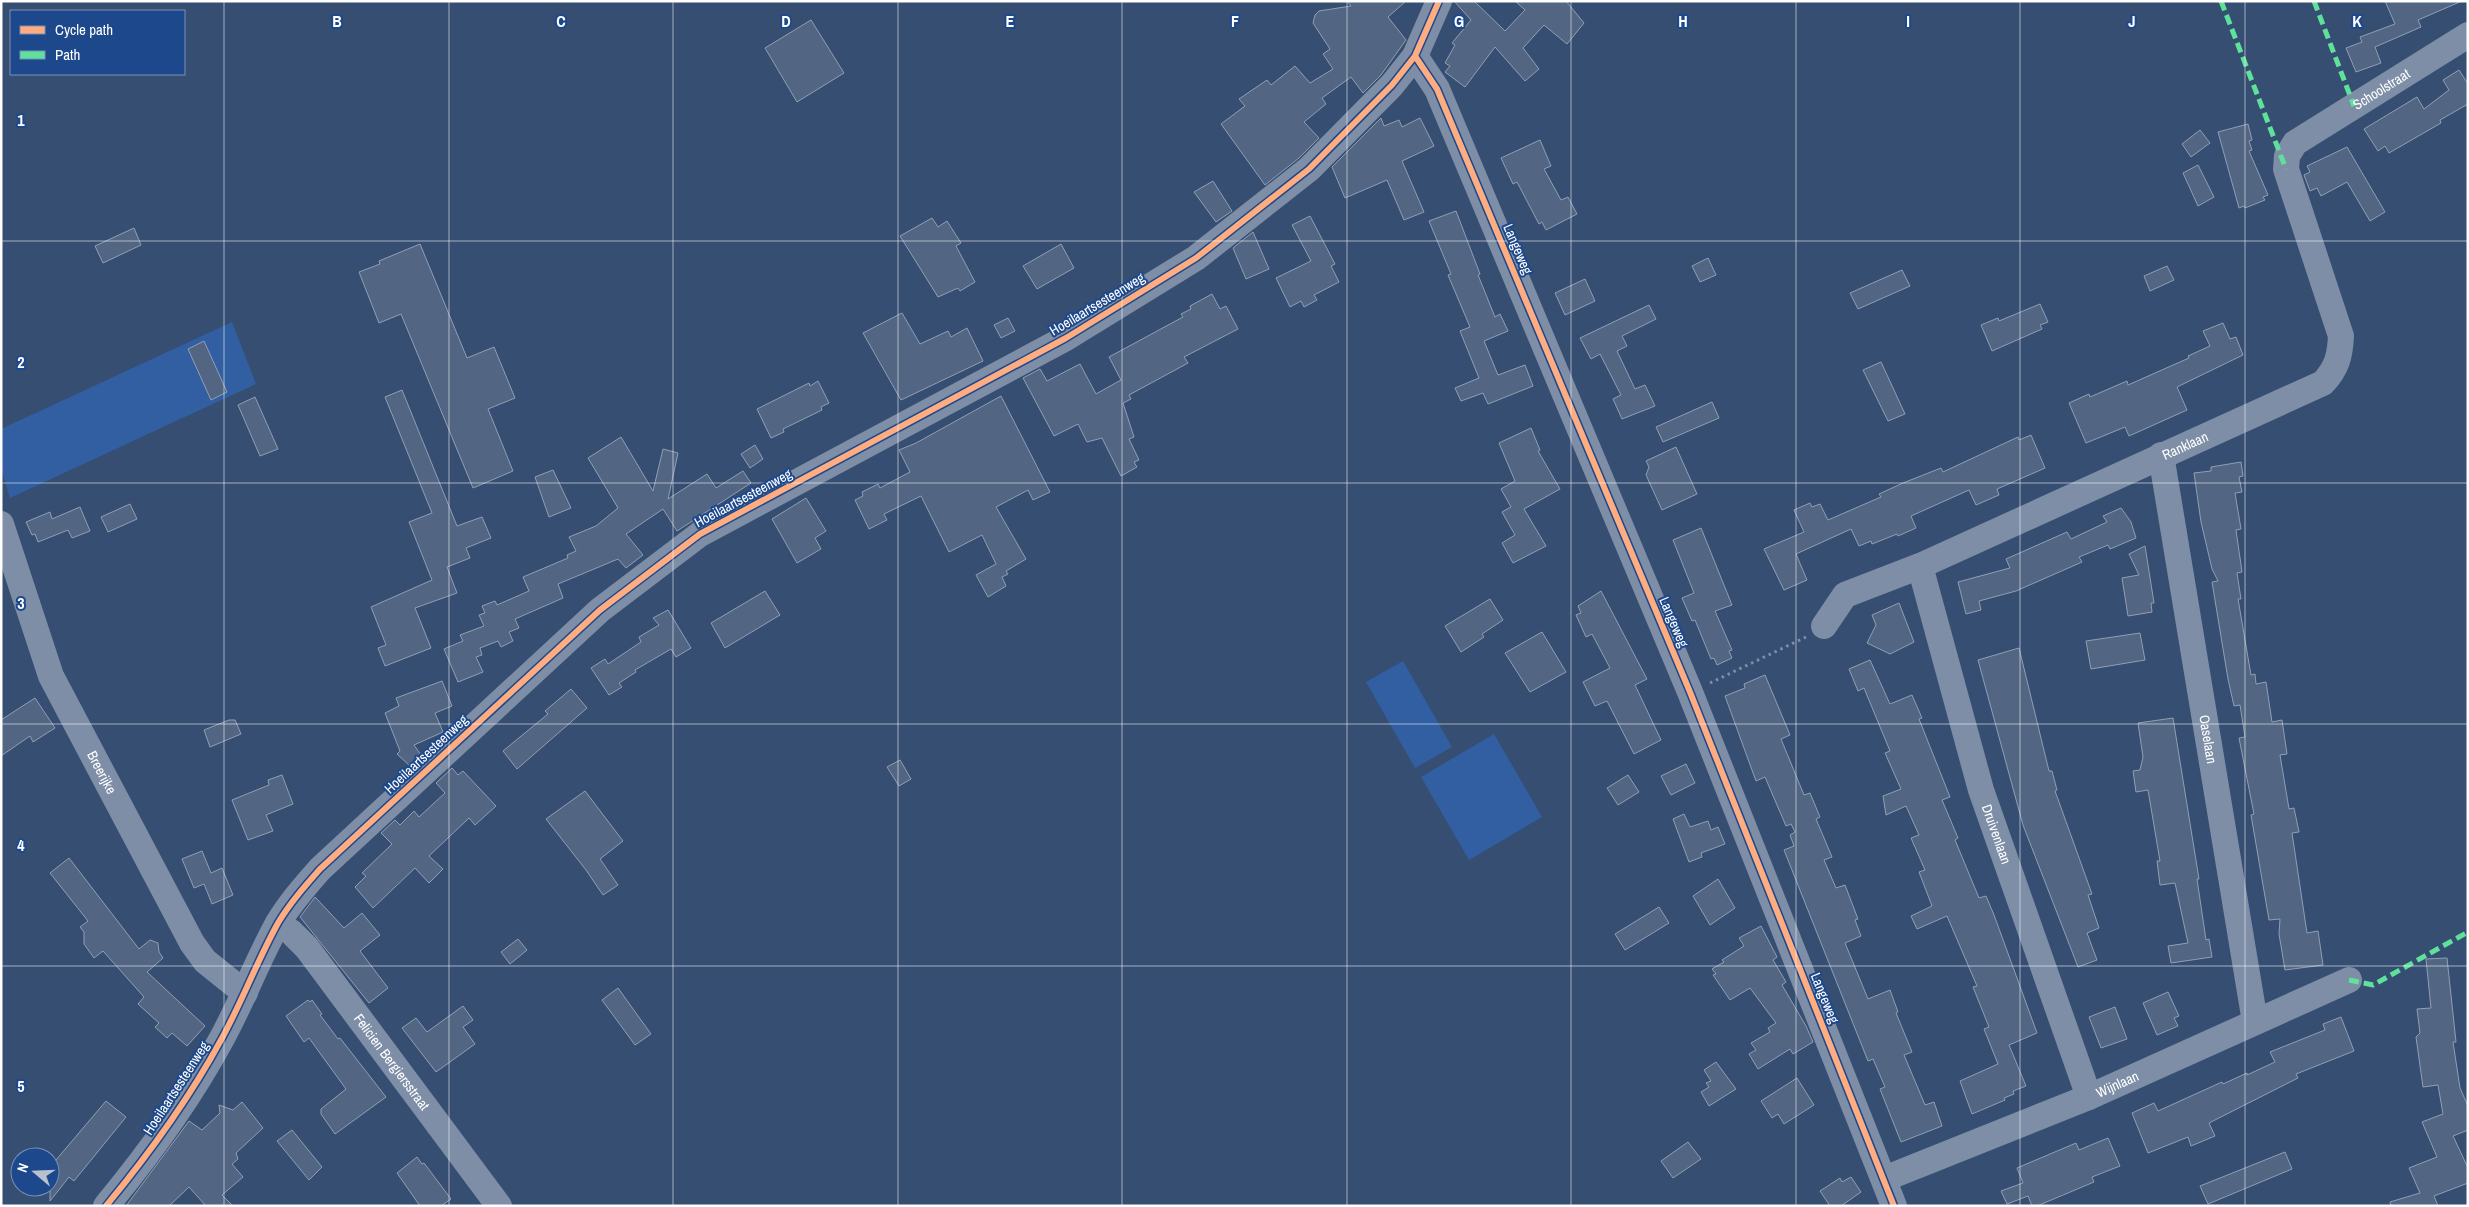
<svg xmlns="http://www.w3.org/2000/svg" width="2469" height="1207" font-family="'Archivo Narrow',sans-serif">
  <rect width="100%" height="100%" fill="#364e72"/>
  <path fill="#315fa1" d="M232 322 256 384 10 498 1 468V429Z
    M1403 661 1452 747 1415 768 1366 682Z
    M1494 734 1542 817 1469 860 1421 777Z"/>
  <path fill="#526582" stroke="#919fb5" d="M1347 1H1406L1388 17 1406 40 1381 75 1363 93 1351 77 1322 98 1326 104 1304 122 1319 138 1299 158 1265 185 1221 124 1245 106 1239 99 1267 80 1271 85 1295 66 1310 83 1333 69 1323 54 1330 49 1313 23 1315 15 1319 11 1351 6Z
    M1454 1H1474L1505 31 1525 10 1515 1H1566L1584 23 1567 44 1544 25 1523 48 1539 69 1525 81 1495 47 1465 87 1445 72 1450 66 1445 63 1455 45 1452 43 1471 20Z
    M2385 1H2462L2418 20 2421 27 2375 47 2381 63 2356 72 2346 48 2362 42 2360 37 2395 24Z
    M811 20 844 73 797 102 765 48Z
    M2459 70 2468 84V104L2440 120 2441 123 2389 153 2385 146 2378 151 2364 129 2417 97 2424 109 2449 90 2443 80Z
    M1381 118 1384 126 1399 120 1402 127 1420 118 1434 146 1402 161 1424 212 1404 220 1387 180 1345 198 1332 167Z
    M2248 124 2252 140 2249 141 2252 150 2249 151 2268 195 2263 197 2265 200 2245 208 2244 206 2239 208 2218 132Z
    M2200 130 2210 143 2191 157 2182 144Z
    M1540 140 1551 166 1544 169 1561 200 1568 197 1577 214 1546 230 1542 222 1539 224 1517 182 1513 184 1501 158Z
    M2347 147 2385 212 2370 221 2347 182 2321 196 2317 188 2310 191 2304 175 2310 172 2307 166Z
    M2198 165 2214 197 2198 206 2183 173Z
    M1213 181 1232 211 1216 222 1194 192Z
    M1456 211 1480 274 1478 275 1495 317 1500 314 1508 331 1484 341 1498 375 1525 365 1533 386 1488 404 1483 393 1461 401 1455 388 1479 378 1460 331 1470 327 1448 275 1451 274 1429 221Z
    M1310 216 1335 264 1331 266 1339 282 1314 295 1317 300 1304 307 1301 301 1290 307 1276 278 1311 261 1292 225Z
    M932 218 938 227 947 221 961 243 956 246 975 282 960 291 958 288 938 297 900 236Z
    M134 228 141 245 103 263 95 246Z
    M1253 232 1269 269 1246 279 1233 248Z
    M420 244 467 358 494 347 515 398 488 409 513 471 473 488 401 314 379 323 359 272 380 264 379 261Z
    M1061 244 1074 268 1037 289 1023 266Z
    M1708 258 1716 275 1700 282 1692 266Z
    M2167 266 2174 280 2150 291 2144 276Z
    M1902 270 1910 286 1858 309 1850 293Z
    M1585 279 1595 301 1565 315 1555 293Z
    M1212 294 1220 309 1226 306 1238 329 1184 357 1188 363 1129 395 1131 399 1123 403 1134 437 1129 439 1139 460 1134 462 1137 467 1121 476 1102 438 1087 442 1078 424 1054 436 1023 378 1040 369 1047 381 1080 364 1096 394 1121 380 1109 357 1183 317 1181 314 1191 309 1190 306Z
    M2040 304 2048 322 2040 325 2042 329 1992 351 1981 325 1998 318 1999 321Z
    M1649 305 1656 319 1622 336 1627 346 1617 351 1635 389 1645 385 1655 406 1622 419 1613 399 1621 395 1600 354 1591 359 1580 338Z
    M902 313 920 344 948 331 951 337 967 328 983 361 901 400 863 333Z
    M1008 318 1015 331 1001 338 994 325Z
    M2223 323 2230 339 2236 337 2243 355 2177 387 2187 410 2129 436 2125 427 2086 443 2069 403 2089 394 2090 397 2127 381 2128 385 2189 358 2188 356 2210 346 2203 331Z
    M204 341 227 392 211 400 188 349Z
    M1881 362 1905 414 1888 421 1863 370Z
    M818 381 829 403 821 407 822 410 783 429 784 432 771 438 757 409 809 383 810 386Z
    M402 390 457 526 482 517 491 538 466 548 470 558 447 567 457 593 415 608 431 648 385 666 378 648 386 645 371 607 432 580 409 522 432 513 385 397Z
    M1001 396 1050 492 1033 500 1028 490 996 507 1026 559 1006 571 1008 574 1002 577 1006 586 988 597 976 575 996 564 982 535 949 552 921 496 884 514 887 520 869 529 855 500 863 496 862 492 878 484 880 488 910 472 899 450 916 443Z
    M255 397 278 449 260 456 238 405Z
    M1712 402 1719 418 1663 442 1656 427Z
    M1531 428 1540 450 1538 451 1560 489 1524 509 1546 546 1513 563 1502 543 1515 535 1502 512 1511 507 1501 489 1515 481 1499 443Z
    M2031 435 2045 468 1997 489 1999 495 1976 505 1969 490 1911 516 1916 528 1898 536 1897 534 1872 544 1871 541 1859 546 1851 529 1796 554 1807 580 1784 590 1764 549 1804 532 1794 510 1810 503 1812 507 1820 504 1828 520 1881 497 1879 494 1903 483 1941 468 1943 472 2018 437 2019 440Z
    M621 437 653 491 663 449 678 453 668 499 707 474 716 488 743 471 751 483 677 531 663 509 626 534 643 555 626 568 618 559 558 584 563 598 515 619 519 628 509 632 513 641 501 647 498 641 480 648 482 655 476 657 483 672 458 682 444 649 463 641 460 635 484 626 479 615 485 613 482 606 495 601 497 605 529 591 523 577 568 558 567 555 576 551 569 537 596 526 618 508 588 458Z
    M755 445 763 459 750 468 741 454Z
    M1676 447 1697 494 1662 510 1646 475 1649 467 1646 461Z
    M2241 462 2243 476 2239 477 2242 492 2235 493 2241 529 2236 530 2242 572 2237 573 2241 599H2238L2251 675 2255 674 2256 684 2266 682 2272 722 2282 720 2287 754 2280 755 2289 809 2294 808 2299 832 2292 833 2307 933 2318 931 2323 965 2285 970 2279 934 2280 919 2269 920 2251 815 2254 814 2239 738 2245 737 2240 705 2234 706 2228 679 2212 582 2218 581 2212 569 2201 522 2194 473 2211 471V467Z
    M553 470 571 508 549 517 535 477Z
    M806 498 826 531 815 538 821 549 797 563 772 519Z
    M130 504 137 519 108 532 101 517Z
    M80 507 90 531 72 538 68 530 38 542 35 534 32 535 26 522 50 512 52 519Z
    M2121 508 2131 522 2136 538 2110 549 2108 545 2079 557 2082 562 2016 591 1979 601 1981 610 1966 614 1958 582 2010 568 2006 559 2067 532 2071 539 2107 522 2103 516Z
    M1701 528 1732 605 1715 611 1732 650 1729 651 1732 658 1717 665 1714 658 1711 659 1695 620 1692 621 1682 598 1694 593 1673 540Z
    M2145 546 2154 603H2151L2152 612 2128 616 2122 578 2139 575 2129 554Z
    M765 591 780 615 725 648 711 623Z
    M1601 591 1647 679 1635 685 1661 740 1634 754 1607 701 1595 706 1583 682 1610 668 1592 634 1586 637 1576 615 1581 613 1578 606Z
    M1490 599 1503 620 1482 634 1484 637 1461 652 1445 626Z
    M1899 603 1914 642 1890 654 1867 643 1876 625 1872 615Z
    M668 610 691 648 676 657 671 649 635 670 636 672 619 683 622 687 609 695 591 668 605 659 608 664 641 642 639 637 659 625 653 618Z
    M1542 632 1566 672 1530 692 1505 653Z
    M2140 633 2145 660 2091 669 2086 641Z
    M2019 648 2049 771H2052L2057 790 2055 791 2092 894 2088 895 2099 928 2087 933 2097 960 2078 967 2023 825 1978 660Z
    M1870 660 1890 704 1912 695 1922 718 1919 719 1950 797 1942 800 1958 838 1955 840 1979 898 1986 896 1994 915 2037 1033 2009 1045 2026 1086 2013 1091 2014 1094 2004 1098 2005 1100 1972 1114 1960 1081 1998 1064 1984 1029 1989 1027 1973 987 1977 986 1947 916 1917 929 1911 916 1932 906 1919 872 1925 870 1911 838 1919 835 1906 806 1886 815 1883 796 1901 789 1885 753 1890 751 1864 688 1858 691 1849 669Z
    M1765 675 1790 735 1781 739 1804 795 1810 793 1820 817 1816 819 1832 857 1824 860 1836 888 1845 885 1858 919 1855 920 1861 936 1845 943 1868 999 1890 990 1898 1012 1896 1013 1912 1052 1904 1055 1925 1105 1934 1102 1942 1126 1901 1142 1880 1089 1885 1087 1873 1059 1868 1061 1784 850 1794 846 1790 835 1795 832 1791 824 1786 826 1765 777 1756 781 1725 696 1745 688 1744 684Z
    M442 681 452 706 435 713 443 732 414 745 421 755 410 766 397 754 400 751 385 713 399 706 396 698Z
    M571 689 587 708 517 769 503 751 548 714 545 711Z
    M35 698 55 728 33 742 30 736 1 756V720Z
    M2173 718 2199 879H2197L2206 940 2209 939 2212 957 2171 963 2168 946 2188 943 2175 883 2160 885 2157 861H2160L2148 790 2136 792 2133 771 2140 770 2143 757 2138 723Z
    M229 720H235L241 734 210 747 204 730Z
    M900 760 911 779 899 786 887 767Z
    M1686 764 1695 783 1671 795 1661 776Z
    M452 768 458 775 463 771 496 806 475 825 469 818 429 856 443 869 429 883 415 868 373 908 355 887 366 876 362 873 392 844 381 833 395 820 400 825 414 811 419 817 445 793 436 783Z
    M282 775 293 804 266 815 273 831 248 840 232 800 269 785 268 780Z
    M1628 775 1639 792 1618 805 1607 788Z
    M585 791 623 841 600 859 618 885 603 895 586 870 546 819Z
    M1684 814 1690 827 1708 821 1711 830 1718 827 1725 844 1701 853 1702 857 1689 862 1673 819Z
    M202 851 211 873 222 868 233 895 212 904 204 884 194 888 182 859Z
    M69 858 139 949 150 940 158 943 159 952 163 958 147 972 205 1026 187 1046 172 1033 167 1038 155 1027 159 1023 138 1004 144 997 103 951 94 958 84 944V932L80 927 88 921 50 873Z
    M1718 879 1735 908 1710 925 1693 896Z
    M315 897 344 928 362 913 380 935 360 951 388 988 369 1003 300 917Z
    M1659 907 1669 923 1625 950 1615 934Z
    M1761 926 1777 957 1773 960 1786 982 1782 985 1806 1026 1813 1042 1793 1054 1790 1049 1758 1069 1749 1054 1756 1050 1751 1043 1770 1032 1768 1028 1776 1023 1750 988 1730 1000 1713 975 1716 974 1712 969 1724 962 1722 960 1744 946 1739 938Z
    M518 939 527 950 510 964 501 952Z
    M2447 958 2456 1042H2453L2460 1088 2468 1106V1130L2453 1136 2468 1168V1183L2434 1196 2438 1206H2391L2390 1202 2420 1193 2409 1168 2437 1157 2422 1122 2443 1114 2438 1085 2423 1087 2416 1037 2420 1033 2417 1009 2431 1008 2426 959Z
    M618 988 651 1034 635 1045 602 1000Z
    M2168 992 2179 1016 2174 1018 2178 1026 2157 1035 2143 1003Z
    M308 1000 310 1002 312 1000 322 1014 320 1015 338 1039 340 1038 386 1097 335 1134 321 1114V1109L346 1089 309 1038 304 1042 286 1016Z
    M463 1006 473 1020 463 1027 475 1044 436 1072 402 1028 416 1018 427 1032Z
    M2115 1007 2127 1039 2101 1048 2089 1017Z
    M2341 1017 2354 1051 2296 1074 2298 1078 2209 1123 2215 1136 2191 1146 2188 1137 2148 1153 2132 1113 2154 1103 2158 1111 2222 1082 2223 1084 2247 1073V1075L2275 1062 2270 1052 2325 1030 2323 1024Z
    M1716 1062 1736 1089 1709 1106 1701 1092 1709 1087 1706 1083 1711 1081 1704 1070Z
    M1797 1078 1814 1105 1784 1124 1778 1114 1772 1118 1761 1101Z
    M106 1101 126 1117 74 1181 69 1177 50 1201V1167Z
    M242 1102 263 1128 236 1153 238 1159 232 1164 243 1177 222 1195 233 1206H206L189 1187 169 1206H126L189 1121 202 1130 220 1113 219 1105 233 1110Z
    M292 1130 322 1167 309 1180 277 1141Z
    M2108 1138 2120 1166 2092 1177 2094 1182 2037 1206H2032L2028 1196 2007 1204 2001 1191 2023 1183 2017 1168 2076 1143 2079 1150Z
    M1688 1142 1701 1159 1673 1178 1661 1161Z
    M2285 1152 2292 1169 2208 1204 2200 1186Z
    M417 1157 422 1164 424 1163 451 1199 441 1206H420L397 1173Z
    M1851 1177 1861 1192 1841 1206H1830L1820 1191 1840 1178 1842 1182Z"/>
  <g fill="none" stroke-linecap="round" stroke-linejoin="round">
    <path stroke="#7d8ea6" stroke-width="3" stroke-dasharray="2.5 4" stroke-linecap="butt" d="M1710 683 1806 637"/>
    <g stroke="#7d8ea6" stroke-width="26">
      <path d="M1415 56 1437 89 1690 692 1894 1206"/>
      <path id="s1" d="M2161 455 2255 1022"/>
      <path id="s2" d="M1 524 51 676 192 943 205 961 245 993"/>
      <path id="s3" d="M1920 566 1981 790 2089 1097"/>
      <path id="s4" d="M1824 626 1845 595 1920 566 2323 383C2337 368 2340 356 2341 336L2286 169 2287 156 2295 143 2468 35"/>
      <path id="s5" d="M278 924 291 932 307 948 499 1206"/>
      <path id="s6" d="M1884 1179 2089 1097 2349 980"/>
      <path d="M106 1206C149 1154 189 1099 221 1040 242 1002 257 961 278 923 290 903 305 886 320 869L600 610 700 534 1066 338 1196 258 1309 169 1392 85 1415 56 1439 1"/>
    </g>
    <path stroke="#60e19b" stroke-width="5" stroke-dasharray="10 5" stroke-linecap="butt" d="M2221 1 2286 169
      M2314 1 2354 106
      M2349 980 2373 985 2468 932"/>
    <g stroke="#1d488b" stroke-width="9">
      <path id="cycleway" d="M1415 56 1437 89 1690 692 1894 1206
        M106 1206C149 1154 189 1099 221 1040 242 1002 257 961 278 923 290 903 305 886 320 869L600 610 700 534 1066 338 1196 258 1309 169 1392 85 1415 56 1439 1"/>
    </g>
    <use href="#cycleway" stroke="#ffac80" stroke-width="6"/>
  </g>
  <path fill="none" stroke="#fff" stroke-width="1" stroke-opacity="0.55" d="M224 1V1206M449 1V1206M673 1V1206M898 1V1206M1122 1V1206M1347 1V1206M1571 1V1206M1796 1V1206M2020 1V1206M2245 1V1206M1 241H2468M1 483H2468M1 724H2468M1 966H2468"/>
  <g text-anchor="middle" dominant-baseline="central" stroke-width="4" stroke-linejoin="round" paint-order="stroke">
    <g font-size="14" fill="#fff" stroke="#1d488b">
      <text stroke="none"><textPath href="#s4" startOffset="918">Schoolstraat</textPath></text>
      <text transform="translate(1518 249) rotate(67)">Langeweg</text>
      <text transform="translate(1097 304) rotate(-31)">Hoeilaartsesteenweg</text>
      <text stroke="none"><textPath href="#s4" startOffset="409">Ranklaan</textPath></text>
      <text transform="translate(743 498) rotate(-28)">Hoeilaartsesteenweg</text>
      <text transform="translate(1674 622) rotate(67)">Langeweg</text>
      <text stroke="none"><textPath href="#s1" startOffset="288">Oaselaan</textPath></text>
      <text transform="translate(426 754) rotate(-43)">Hoeilaartsesteenweg</text>
      <text stroke="none"><textPath href="#s2" startOffset="269">Breerijke</textPath></text>
      <text stroke="none"><textPath href="#s3" startOffset="279">Druivenlaan</textPath></text>
      <text transform="translate(1825 998) rotate(68)">Langeweg</text>
      <text stroke="none"><textPath href="#s5" startOffset="180">Felicien Bergiersstraat</textPath></text>
      <text stroke="none"><textPath href="#s6" startOffset="252">Wijnlaan</textPath></text>
      <text transform="translate(176 1088) rotate(-57)">Hoeilaartsesteenweg</text>
    </g>
  </g>
  <g font-size="16" text-anchor="middle" font-weight="bold" fill="#fff" stroke="#1d488b" stroke-width="4" stroke-linejoin="round" paint-order="stroke">
    <text x="337" y="27">B</text>
    <text x="561" y="27">C</text>
    <text x="786" y="27">D</text>
    <text x="1010" y="27">E</text>
    <text x="1235" y="27">F</text>
    <text x="1459" y="27">G</text>
    <text x="1683" y="27">H</text>
    <text x="1908" y="27">I</text>
    <text x="2132" y="27">J</text>
    <text x="2357" y="27">K</text>
    <text x="21" y="126">1</text>
    <text x="21" y="368">2</text>
    <text x="21" y="609">3</text>
    <text x="21" y="851">4</text>
    <text x="21" y="1092">5</text>
  </g>
  <rect width="2469" height="1207" fill="none" stroke="#ffffff" stroke-width="5"/>
  <rect x="10" y="10" width="175" height="65" fill="#1d488b" stroke="#7791b9"/>
  <rect x="20" y="26" width="25" height="8" fill="#ffac80" stroke="#7791b9"/>
  <text x="55" y="35" font-size="15" fill="#ffffff">Cycle path</text>
  <rect x="20" y="51" width="25" height="8" fill="#60e19b" stroke="#7791b9"/>
  <text x="55" y="60" font-size="15" fill="#ffffff">Path</text>
  <g transform="translate(35 1172) rotate(289)"><circle r="24" fill="#1d488b" stroke="#7791b9"/>
  <path d="M0-4L9 19L0 12L-9 19Z" fill="#b9c1ce"/>
  <text y="-8" font-size="14" font-weight="bold" text-anchor="middle" fill="#ffffff">N</text>
  </g>
</svg>
